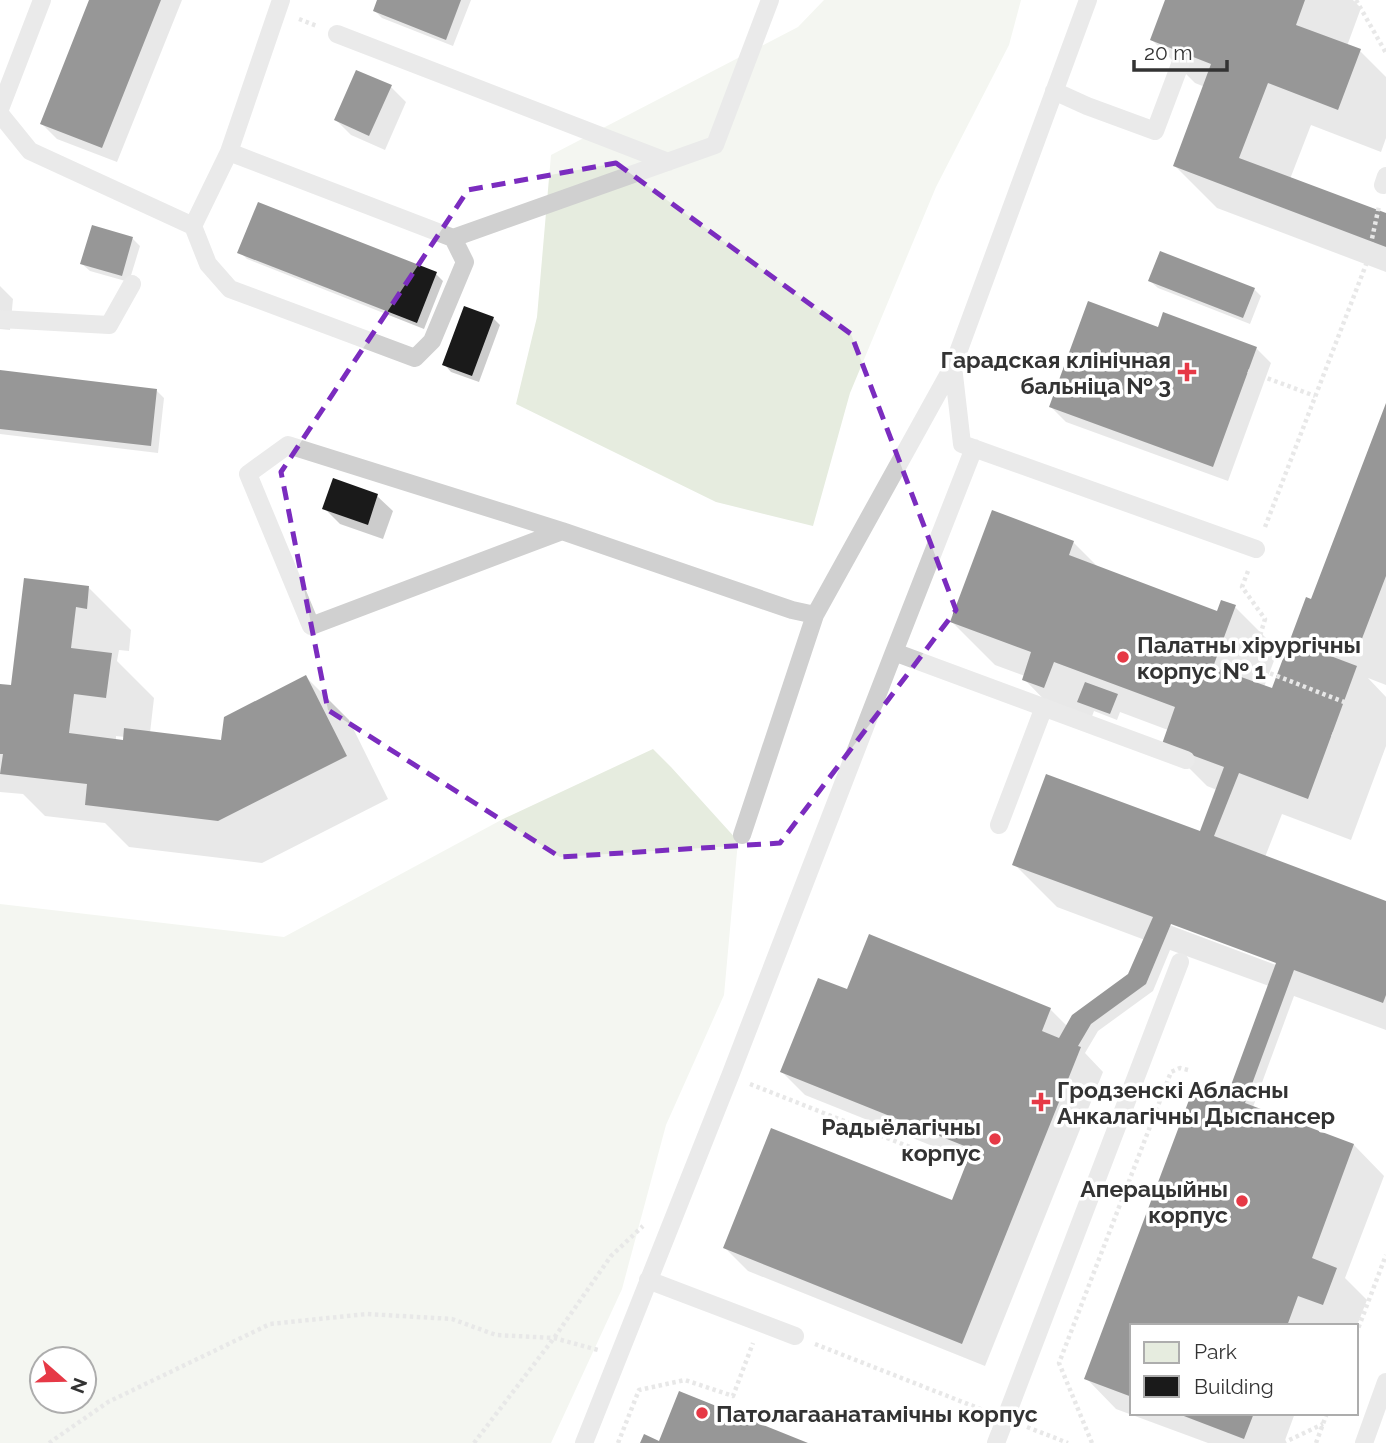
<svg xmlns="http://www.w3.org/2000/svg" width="1386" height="1443" font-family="Raleway,sans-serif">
  <rect width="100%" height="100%" fill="#fff"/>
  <path fill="#e6ecdf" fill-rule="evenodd" d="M824 0H1021L1009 45 936 187 850 393 813 526 716 502 516 404 537 317 551 155 798 27Z
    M653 749 671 767 738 841 724 995 666 1125 622 1289 551 1443H0V904L284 937 503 819ZM42 1359H84V1401H42Z"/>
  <path fill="#0003" fill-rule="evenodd" d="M91 0H182L117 162 57 139 42 124Z
    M379 0H471L453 46 382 18 375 11Z
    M1167 0H1353L1361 8 1347 46 1360 51 1386 77V138L1381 152 1311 125 1290 179 1386 215V272L1217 208 1175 166 1205 87 1195 83 1152 40Z
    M391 87 406 102 385 150 351 135 336 120Z
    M93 228 133 239 140 246 129 282 90 271 82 264Z
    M240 252 436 274 443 281 424 329 247 259Z
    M1150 281 1254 289 1261 296 1250 324 1158 288Z
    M0 286 13 299 10 330 0 329Z
    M493 318 500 325 479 382 451 372 444 364Z
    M1159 329 1256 348 1271 363 1228 481 1066 422 1051 407Z
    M0 372 157 391 164 398 158 453 0 434Z
    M1386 407V685L1368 678 1386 697V746L1351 840 1282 814 1265 857 1386 902V1030L1294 996 1253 1107 1354 1145 1384 1176 1345 1278 1367 1300 1356 1328V1326L1328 1325 1132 1326V1413H1295L1284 1443H1208L1116 1409 1086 1378 1228 1098 1269 986 1170 950 1153 991 1098 1031 1085 1053 1103 1072 985 1366 748 1271 725 1248 953 1202 970 1161 805 1095 782 1072 848 991 1050 1009 1068 1027 1130 975 1145 940 1057 907 1014 864 1201 834 1217 790 1207 786 1164 743 1168 730 1120 712 1117 720 1094 711 1087 730 1066 722 1024 679 1025 676 995 665 952 622 1073 542 1100 569 1218 613 1222 602 1235 607 1278 650 1264 687 1273 690 1312 601ZM1157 917 1285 965 1284 968 1156 920Z
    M377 496 393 511 383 539 340 524 324 508Z
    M88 587 131 630 129 651 119 650 117 661 154 698 150 733 223 742 306 677 349 720 388 799 262 863 129 847 105 823 45 816 23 794 0 792V685L13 687ZM116 736 125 737 124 742 116 741Z"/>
  <path fill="#1a1a1a" d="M89 0H161L102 148 40 124Z
    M377 0H461L446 40 373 11Z
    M1165 0H1305L1296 25 1361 49 1338 110 1268 83 1239 158 1386 213V247L1173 166 1211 64 1150 40Z
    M356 70 392 85 369 136 334 120Z
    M258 202 437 272 417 323 237 253Z
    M92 225 133 237 122 276 80 264Z
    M1160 251 1255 288 1243 318 1148 281Z
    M1088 301 1158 327 1163 312 1257 347 1213 467 1049 407Z
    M464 306 494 317 472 376 442 365Z
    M0 370 157 389 151 446 0 429Z
    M1386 403V576L1358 649 1326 637 1320 652 1357 666 1308 799 1239 773 1214 836 1386 901V995L1383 1003 1294 970 1245 1103 1354 1144 1312 1258 1337 1268 1323 1305 1298 1296 1287 1326H1132V1397L1084 1379 1195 1084 1227 1096 1276 963 1171 924 1146 984 1091 1024 1078 1046 1081 1047 962 1344 723 1248 771 1128 952 1200 972 1149 780 1072 818 978 847 989 869 934 1051 1008 1042 1031 1059 1038 1072 1015 1128 974 1153 917 1012 865 1046 774 1200 831 1224 767 1162 744 1175 707 1054 662 1044 688 1022 680 1031 652 950 622 992 510 1074 541 1069 555 1217 611 1221 600 1236 605 1213 667 1272 688 1306 597 1311 599Z
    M333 478 378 494 368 525 322 509Z
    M24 578 89 586 87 609 76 607 71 648 112 653 106 698 74 694 69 733 123 740 124 728 221 740 224 717 306 675 347 756 218 821 85 805 87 784 0 774 3 754H0V684L11 685Z
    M1085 682 1118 694 1110 714 1077 702Z
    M679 1391 808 1443H640L644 1434 659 1441Z
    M1176 1413H1254L1244 1439Z"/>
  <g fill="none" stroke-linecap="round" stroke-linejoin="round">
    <path stroke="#cdcdcd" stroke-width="4.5" stroke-dasharray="3.5 3.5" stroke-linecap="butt" d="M1356 0 1386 53
      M299 19 317 26
      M1248 371 1315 396
      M1265 527 1367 262 1379 206
      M1248 571 1242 587 1265 619 1251 666 1383 717 1386 710
      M1383 717 1372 749 1386 754
      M1332 734 1372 749
      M750 1084 948 1162
      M1356 1334 1386 1255
      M815 1344 983 1410
      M1027 1427 1068 1443
      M49 1443 108 1402 270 1324 367 1314 452 1319 496 1335 554 1338 598 1350
      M474 1443 554 1338 611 1256 643 1226
      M618 1443 639 1390 685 1380 733 1396 753 1343
      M1092 1443 1059 1363 1171 1072 1180 1068 1188 1070
      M1283 1443 1323 1424
      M1316 1443 1327 1413"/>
    <path stroke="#d0d0d0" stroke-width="18" d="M337 34 668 162
      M1054 91 1087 106 1155 131 1181 62
      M0 109 42 0
      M0 114 30 151 193 226 208 264 230 289 415 358 432 341 465 262 453 238
      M229 152 453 238 715 145 770 0
      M1383 185 1386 176
      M193 226 229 152 281 0
      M0 319 109 325 132 284
      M953 366 962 444 1256 549
      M562 531 288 445 248 474 311 626 562 531 792 610 815 615
      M894 652 974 448
      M999 825 1044 707
      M742 835 815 615 953 366 1088 0
      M648 1280 795 1336
      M584 1443 730 1076 894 652 1186 760
      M996 1443 1180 962
      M1364 1443 1386 1382"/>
  </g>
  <path d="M0 0H1386V1443H0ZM616 163 851 334 956 610 780 843 560 857 328 710 281 472 468 190Z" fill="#fff" fill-opacity=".55" fill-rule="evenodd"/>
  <path fill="none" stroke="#7b2cbf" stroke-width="5" stroke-dasharray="14 9" stroke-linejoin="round" d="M616 163 851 334 956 610 780 843 560 857 328 710 281 472 468 190Z"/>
  <g fill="#e63946" stroke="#fff" stroke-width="2.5">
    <path d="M1183.5 361.5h7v7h7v7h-7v7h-7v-7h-7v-7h7z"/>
    <circle cx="1123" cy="657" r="7"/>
    <path d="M1037.5 1091.5h7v7h7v7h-7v7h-7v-7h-7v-7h7z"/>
    <circle cx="995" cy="1139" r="7"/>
    <circle cx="1242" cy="1201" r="7"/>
    <circle cx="702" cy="1413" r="7"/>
  </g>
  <g text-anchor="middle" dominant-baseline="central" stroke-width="7" stroke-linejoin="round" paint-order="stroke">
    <g font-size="23" font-weight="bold" fill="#333" stroke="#fff" text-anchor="end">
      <text x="1171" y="359">Гарадская клінічная<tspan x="1171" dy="26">бальніца № 3</tspan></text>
      <text x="1137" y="644" text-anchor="start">Палатны хірургічны<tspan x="1137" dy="26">корпус № 1</tspan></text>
      <text x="1057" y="1089" text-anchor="start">Гродзенскі Абласны<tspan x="1057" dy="26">Анкалагічны Дыспансер</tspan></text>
      <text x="981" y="1126">Радыёлагічны<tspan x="981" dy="26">корпус</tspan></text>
      <text x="1228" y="1188">Аперацыйны<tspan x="1228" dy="26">корпус</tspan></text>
      <text x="716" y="1413" text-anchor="start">Патолагаанатамічны корпус</text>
    </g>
  </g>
  <rect x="1130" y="1324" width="228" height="91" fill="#ffffff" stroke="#adadad" stroke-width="2"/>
  <rect x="1144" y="1342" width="35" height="21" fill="#e6ecdf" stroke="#adadad" stroke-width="2"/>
  <text x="1194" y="1359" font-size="21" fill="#333333">Park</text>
  <rect x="1144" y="1376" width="35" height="21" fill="#1a1a1a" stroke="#adadad" stroke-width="2"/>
  <text x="1194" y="1394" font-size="21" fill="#333333">Building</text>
  <g transform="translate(63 1380) rotate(110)"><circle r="33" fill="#ffffff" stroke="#adadad" stroke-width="2"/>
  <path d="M0-5L12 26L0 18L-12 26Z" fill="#e63946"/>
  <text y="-10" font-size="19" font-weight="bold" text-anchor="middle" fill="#333333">N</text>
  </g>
  <path d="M1134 60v10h93v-10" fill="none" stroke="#333333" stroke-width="3.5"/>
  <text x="1144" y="60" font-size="21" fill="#333333" stroke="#ffffff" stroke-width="5" paint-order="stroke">20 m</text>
</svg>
